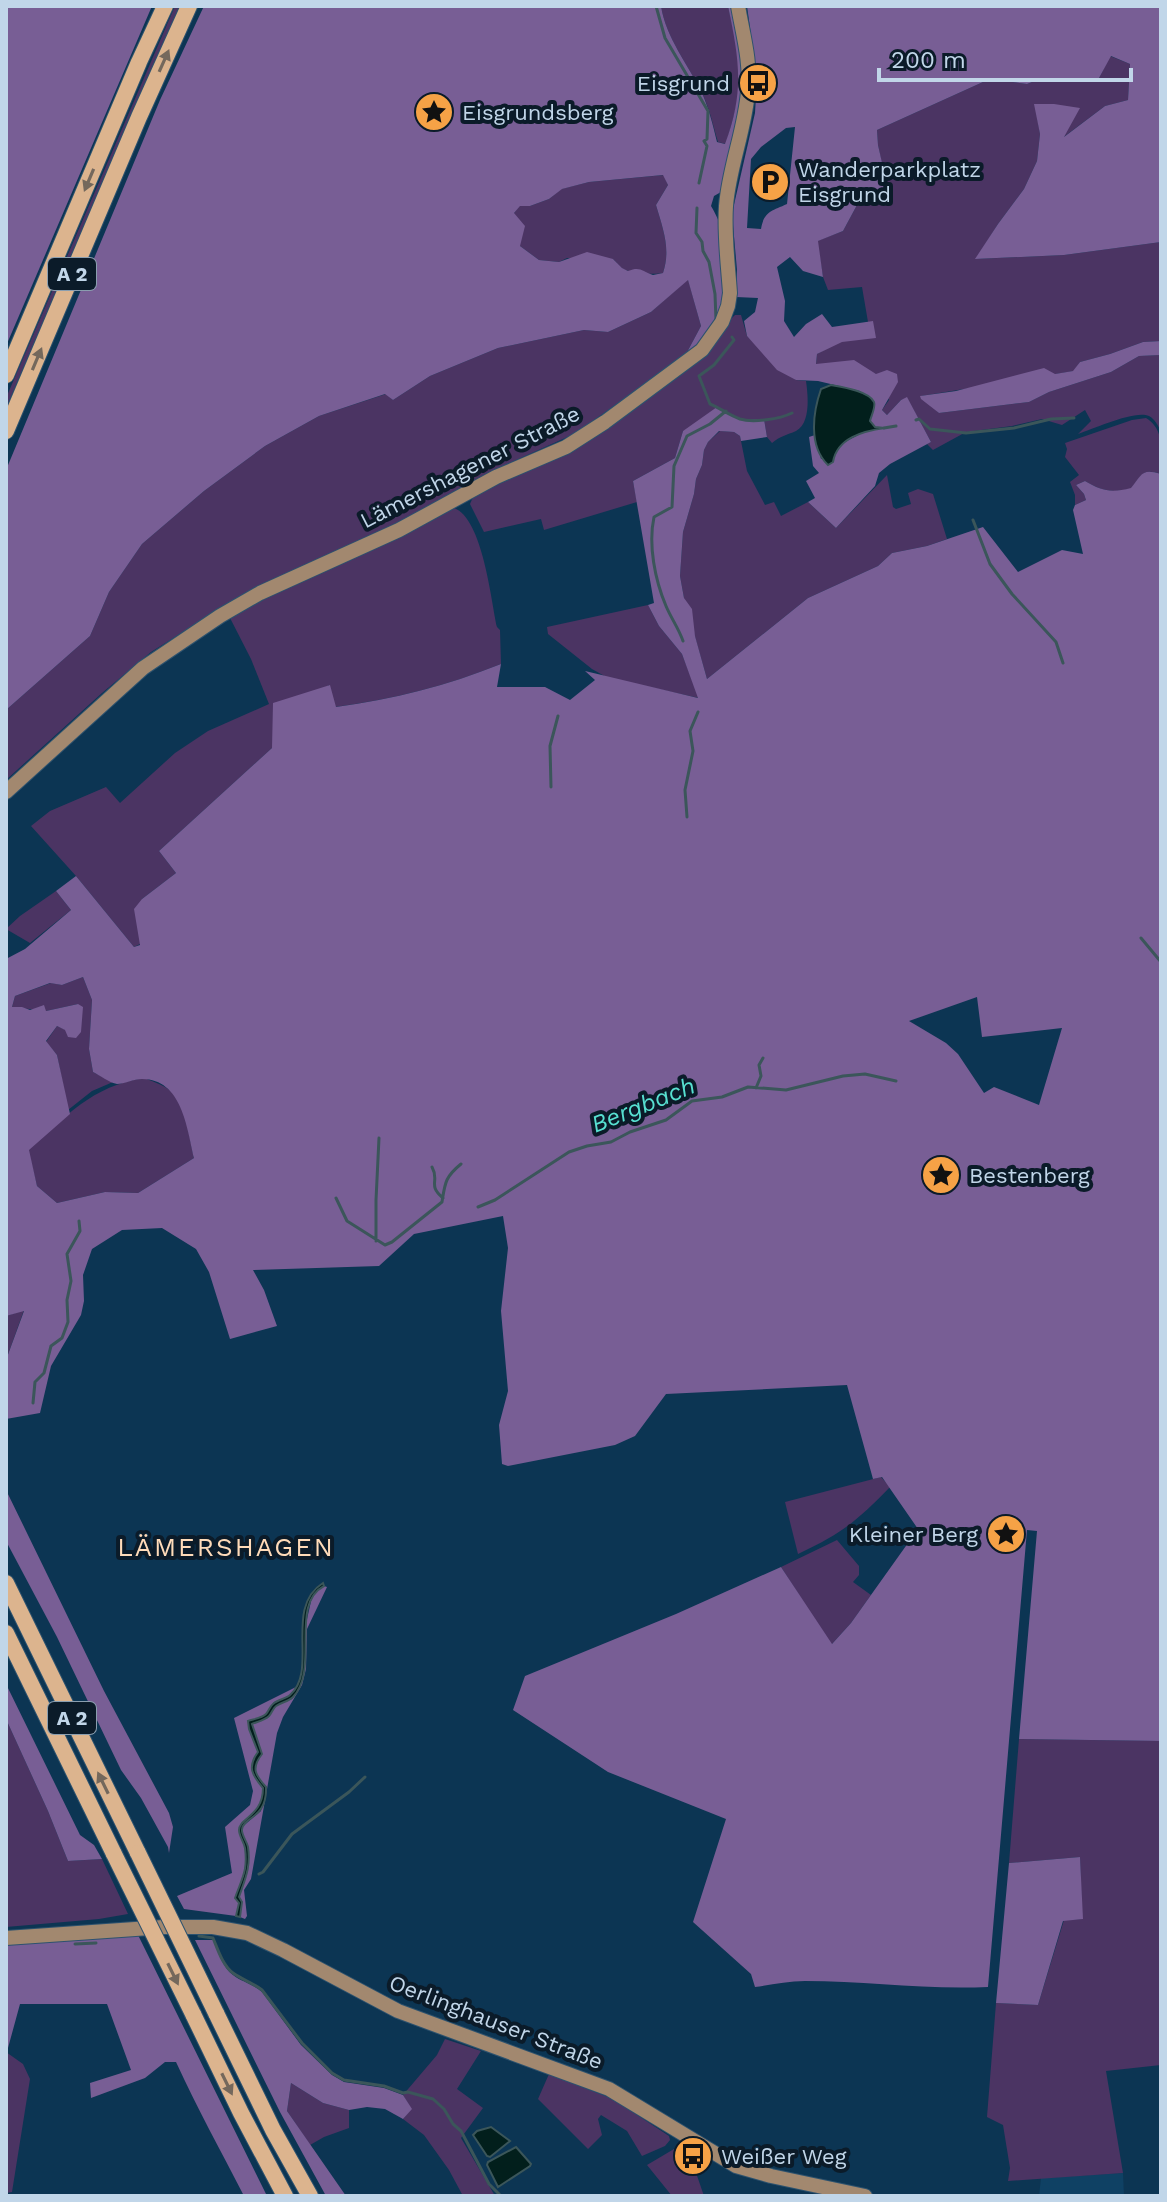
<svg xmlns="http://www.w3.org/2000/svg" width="1167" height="2202" font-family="'Work Sans',sans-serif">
  <rect width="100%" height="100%" fill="#0c3553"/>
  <path fill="#0f4164" d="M1123 2173 1124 2196H1039L1041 2178Z"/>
  <path fill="#4b3463" d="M175 6H180L6 408V398Z
    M661 6H728C733 29 739 52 740 75 740 99 732 122 726 144L718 142C713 126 710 109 702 93 688 64 666 38 661 6Z
    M1110 56 1130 64 1128 100 1105 106 1061 139 1035 104 1040 134 1037 161 1024 189 998 224 976 259 1064 255 1161 242V341L1143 342 1110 354 1080 362 1074 371 921 396 939 413 1029 402 1049 392 1111 372 1139 356 1161 355V431C1158 426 1155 419 1149 416 1134 410 1094 429 1078 434L1091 421 1085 410 1062 425 1042 419 1012 426 966 432 933 450 927 444 931 442 907 398 901 400 887 415 882 410 889 400 876 374 816 364 817 354 873 322H868L862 287 828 290 823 277 817 241 843 231 864 192 889 198 878 145 877 130 983 82 1005 81 1027 84 1037 80 1077 81 1099 78Z
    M664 175 668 185 656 205C663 229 671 249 663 273 655 275 630 273 623 269 621 268 614 260 613 259L567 258 559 262 539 260 520 246 514 213 520 205 530 206 549 199 561 189 589 182Z
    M688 279 701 326 685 356 574 434 490 472 404 520 245 593 151 652 102 693 6 780V710L90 636 109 592 142 544 204 491 265 446 319 416 386 394 393 400 430 376 498 348 584 330 608 332 651 312Z
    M735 315H741L747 336 796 380 806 381C808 395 811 423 796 431 787 435 780 436 772 443L767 437 764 419 742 420 683 431 675 458 633 481 637 502 544 530 541 519 484 532 470 504 474 495 579 447 707 354C719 342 725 323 735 315Z
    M1146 418C1166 430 1161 454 1161 474 1142 468 1142 475 1131 489 1111 493 1102 491 1085 481L1076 485 1084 494 1086 500 1075 505V495L1070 482 1079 475 1065 457 1067 449 1065 443 1132 420Z
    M720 431 734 432 740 436 747 471 765 505 774 502 781 516 808 502 836 528 887 475 893 507 896 509 911 504 908 493 918 489 933 494 947 539 927 546 892 553 878 566 808 598 707 679 684 598 680 576 683 532 694 494 696 479 702 465 704 450 708 442Z
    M450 507C482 511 491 600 497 627L500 630 501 664C446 686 394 699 335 707L329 685 272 748 159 851 176 873 142 899 140 944 134 947 76 876 31 826 50 811 106 787 120 803 175 753 208 731 269 704 251 659 229 616Z
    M648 605 659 626 682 654 699 698 608 678 592 669 548 634 547 627Z
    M56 891 71 910 30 943 6 929 20 916Z
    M83 977 92 1000 89 1049 93 1072 113 1082 92 1091 68 1110 57 1055 46 1042 57 1026 66 1030 78 1004 46 1011 12 1007 15 996 51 983 62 985Z
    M144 1078C154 1082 167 1086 174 1094 186 1108 190 1140 194 1158L138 1193 105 1192 57 1203 37 1186 28 1150C66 1116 92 1086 144 1078Z
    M24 1310 6 1360V1316Z
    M881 1477 890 1487C857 1521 841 1534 798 1554L785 1502Z
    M837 1540 859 1566V1575L853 1582 871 1595 851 1623 831 1645 781 1567Z
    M6 1719 48 1811 68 1861 102 1859 128 1914 99 1919 6 1927Z
    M1019 1739 1161 1741V2065L1106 2071 1123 2173 1008 2181 1010 2168 1003 2125 987 2117 996 2003 1038 2005 1064 1920 1082 1919 1080 1857 1009 1863Z
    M445 2039 481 2051 457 2089 483 2108 461 2138 495 2196H463L449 2170 424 2135 403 2119 411 2109 403 2095 437 2055Z
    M6 2052 23 2064 30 2079 12 2192 6 2193Z
    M549 2074 613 2099 669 2136 670 2140 665 2146 642 2156 627 2131 601 2115 598 2119 602 2135 588 2149 538 2099Z
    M291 2083 323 2103 349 2110V2128L324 2137 310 2145 287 2111Z
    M674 2149 693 2164 704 2196H672L647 2165Z"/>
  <path fill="#785e95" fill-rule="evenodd" d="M6 6H152L6 346Z
    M204 6H661C666 38 688 64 702 93 709 109 713 125 717 142L725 144C745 91 739 59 728 6H732L743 64 744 91 721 192 714 196 711 206C723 226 721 232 722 254 725 306 727 320 685 356L701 326 688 280 651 312 608 332 584 330 498 348 430 376 393 400 385 394 319 416 265 446 204 491 142 544 109 592 90 636 6 710V470L160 100ZM663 175 668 185 656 205C663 229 671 249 663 273L653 275C642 271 640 266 628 271L622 268 613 259 587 252 559 262 539 260 520 246 525 226 514 213 520 206H530L549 199 562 189 589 182Z
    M747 6H1161V242L1064 255 975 259 998 224 1024 189 1037 161 1040 134 1034 104H1054L1080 108 1064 137 1105 106 1128 100 1130 64 1111 56 1099 78 1077 81 1037 80 1027 84 1005 81 983 82 877 130 878 145 890 198 864 192 843 231 818 241 823 277 803 271 790 257 777 267 785 301 784 321 794 337 806 324 822 314 832 327 873 321 876 338 842 342 817 354 816 364 854 360 876 374 887 370 897 374 898 382 882 410 887 415 901 400 907 397 931 442 890 464 879 473 875 486 836 528 808 502 815 498 806 481 819 473 813 466 809 437 815 435 821 459 834 453 843 443 866 431 881 428 875 427 870 421 875 405 860 391 818 381 796 380 777 370 747 336 744 321 755 312 758 298 736 297 737 270 733 225V209L755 113 757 79ZM795 127 787 204C772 211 764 211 761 229L747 228 751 159 761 147 786 128Z
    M1161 341V355L1139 356 1111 372 1049 392 1029 402 939 413 921 399 920 396 956 391 1044 368 1055 374 1073 371 1080 362 1110 354 1143 342Z
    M717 407 742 420 764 419 767 437 741 441 740 436 734 432 719 431 708 442 704 450 702 465 696 479 694 494 683 532 680 576 684 598 692 609 695 636 707 679 808 598 878 566 892 553 927 546 983 527 1018 572 1062 550 1083 554 1073 510 1075 505 1086 500 1084 494 1076 485 1085 481C1102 491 1111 493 1131 488 1142 475 1141 468 1161 474V1741L1019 1739 1037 1531 1027 1530 988 1987C926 1990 866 1981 805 1981 788 1981 771 1985 755 1987L751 1974 693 1922 726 1819 608 1772 513 1710 525 1676 676 1614 781 1567 832 1644 851 1623 918 1529 882 1477 873 1479 847 1385 666 1394 635 1436 615 1445 508 1466 502 1464 499 1425 508 1391 501 1311 508 1248 503 1216 414 1234 379 1266 253 1270 264 1290 277 1326 230 1339 209 1272 196 1249 162 1228 122 1230 92 1249 83 1275 84 1301 81 1315 51 1366 40 1413 6 1419V1360L24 1311 6 1316V959L25 949 71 910 56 891 76 876 134 947 140 945 134 909 142 899 176 873 159 851 272 748 273 703 330 685 336 707C394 699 446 686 501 664L497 687H545L570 700 595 680 585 671 698 698 682 654 659 626 648 605 654 603 633 481 675 458 683 431ZM83 977 92 1000 89 1049 93 1072C99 1075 110 1083 117 1084 124 1084 134 1079 142 1079 182 1079 187 1128 194 1158L138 1193 105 1192 57 1203 37 1186 29 1150 70 1114 57 1055 46 1041 57 1026 65 1030 68 1037 76 1038 81 1032 83 1007 78 1004 46 1011 44 1005 30 1010 22 1007H12L15 996 50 983 62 985ZM977 997 982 1037 1062 1028 1039 1105 994 1087 984 1093 958 1054 946 1043 909 1021Z
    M6 1490 104 1691 169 1813 173 1827 169 1853 168 1847 141 1798 121 1770 57 1637 6 1541Z
    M324 1586 327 1587 307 1629 306 1669 302 1685 283 1717 277 1733 251 1879 244 1890 247 1916 245 1919 240 1917 242 1902 238 1897C247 1875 253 1854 241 1832L242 1827 261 1811 266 1787C255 1775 251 1768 262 1753L252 1724 268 1717 276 1705 292 1699 304 1674 305 1628 312 1597 316 1591Z
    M6 1684 80 1835 94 1845 102 1859 68 1861 48 1811 6 1719Z
    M296 1687 290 1696 274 1702 265 1716 248 1721 249 1729 258 1752C247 1767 252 1775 263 1788 263 1816 239 1818 239 1830 239 1836 244 1842 245 1848 248 1871 242 1878 235 1897L239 1903 236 1916 184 1909 177 1896 232 1873 225 1827 250 1805 253 1791 234 1718Z
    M1080 1857 1083 1919 1063 1921 1038 2005 996 2003 1009 1863Z
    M138 1935 267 2196H244C221 2151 197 2108 176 2062H165L145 2078 91 2098 90 2083 131 2070 107 2004H20L8 2048 6 2047V1943Z
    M195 1940H213C218 1951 223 1968 233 1975 242 1982 253 1984 262 1992L301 2045 332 2075 344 2082 384 2088 403 2095 412 2109 403 2119 385 2109 367 2107 349 2110 323 2103 291 2083 287 2111 346 2196H326L280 2112Z"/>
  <path fill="#021f1c" stroke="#3b565a" stroke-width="2" d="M831 385C842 387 869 391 874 402 876 407 871 416 870 421L875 427 885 428C863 431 837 438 833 462L828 465C808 446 813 412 821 389Z
    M323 1583 324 1586C289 1604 320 1669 293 1697 288 1702 281 1702 276 1706 273 1708 272 1713 269 1716 265 1720 257 1722 252 1724L262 1754C251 1768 255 1775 266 1787 267 1819 244 1816 242 1829 241 1834 247 1842 248 1847 251 1867 245 1879 239 1897L242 1902 240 1917 236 1916 239 1903 235 1898C242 1878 248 1871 245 1848 244 1842 239 1836 239 1830 239 1818 263 1816 263 1788 252 1775 247 1767 258 1752L249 1729 248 1721C254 1719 262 1718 266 1714 269 1711 270 1706 273 1704 278 1699 286 1699 290 1695 319 1670 283 1608 323 1583Z
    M491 2127 510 2141 490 2157 487 2156 473 2135 477 2131Z
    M516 2147 531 2164 530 2166 498 2187 487 2165 488 2162Z"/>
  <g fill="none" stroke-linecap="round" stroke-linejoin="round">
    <path stroke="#3b565a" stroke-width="3" d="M656 6 665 38 708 111 707 139 704 141 707 146 699 183
      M697 208 696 233 702 242 703 251 709 262 715 294 716 320
      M732 337 734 340 714 365 699 376 710 404C720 408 729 415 740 419 753 423 780 419 792 413
      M916 420 919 419 930 429 966 433 1014 428 1051 419 1074 418
      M884 428 896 426
      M973 520 990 564 1012 594 1056 642 1063 663
      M683 641C679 629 671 618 666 606 655 580 648 545 654 517L672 507 674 466 687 436 710 424 726 411
      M551 787 550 746 558 716
      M687 817 685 790 693 751 690 731 698 712
      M1141 938 1161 962
      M756 1088 761 1076 759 1065 763 1058
      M432 1167C440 1181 427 1185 443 1198
      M336 1198 347 1221 385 1245 392 1242 442 1202C445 1183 445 1177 461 1164
      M478 1207 495 1200 569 1152 587 1146 611 1142 630 1132 666 1120 692 1101 722 1097 748 1087 786 1090 843 1076 865 1074 896 1081
      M376 1241V1200L379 1138
      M33 1403 35 1382 44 1373 51 1346 62 1338 68 1322 67 1300 71 1281 67 1254 80 1231 79 1221
      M259 1874 263 1872 292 1834 349 1792 365 1777
      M199 1936 213 1938C218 1950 223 1966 233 1973 243 1980 253 1983 262 1990L302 2043 332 2073 344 2080 384 2086 403 2093 408 2092 433 2099 444 2109 453 2124 461 2131 489 2184 501 2196
      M75 1944 96 1943"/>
    <g stroke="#2d526e" stroke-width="16">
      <path id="secondary" d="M6 792 143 668 220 616 260 593 399 530 496 477 566 447 605 422 702 350 722 322 728 306 730 293C728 264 724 235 726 206 729 167 745 130 748 91 751 62 743 35 738 6
        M6 1938 164 1927H213L247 1933 283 1950 398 2011 609 2089 736 2166 771 2176 865 2196"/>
    </g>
    <g stroke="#2d526e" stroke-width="18">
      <path id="highway" d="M6 375 139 62 165 6
        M6 431 139 117 189 6
        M6 1583 138 1853
        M6 1633 114 1854
        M216 2013 273 2130 310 2196
        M193 2014 241 2113 285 2196"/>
    </g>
    <use href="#secondary" stroke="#a2886f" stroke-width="14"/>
    <use href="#highway" stroke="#dcb48e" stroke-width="16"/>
    <g stroke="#2d526e" stroke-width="18" stroke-linecap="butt">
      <path id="highway-bridge" d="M138 1853 216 2013
        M114 1854 193 2014"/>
    </g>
    <use href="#highway-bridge" stroke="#dcb48e" stroke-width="16"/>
  </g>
  <defs><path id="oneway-solid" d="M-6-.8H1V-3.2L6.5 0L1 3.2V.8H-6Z" transform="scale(2)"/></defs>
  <g fill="#74685c">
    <use href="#oneway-solid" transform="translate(164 61) rotate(-66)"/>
    <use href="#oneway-solid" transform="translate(89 180) rotate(113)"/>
    <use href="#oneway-solid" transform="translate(37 359) rotate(-67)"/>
    <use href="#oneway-solid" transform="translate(103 1783) rotate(-116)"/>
    <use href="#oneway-solid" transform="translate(173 1974) rotate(64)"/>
    <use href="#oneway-solid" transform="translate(227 2084) rotate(64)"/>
  </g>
  <defs>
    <g id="bus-disc" transform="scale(2)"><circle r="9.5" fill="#f6a246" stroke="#0b1b29"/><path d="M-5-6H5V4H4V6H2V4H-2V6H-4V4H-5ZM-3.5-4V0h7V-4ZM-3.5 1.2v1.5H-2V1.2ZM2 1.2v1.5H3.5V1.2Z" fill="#111"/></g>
    <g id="sight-disc" transform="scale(2)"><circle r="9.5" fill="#f6a246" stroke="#0b1b29"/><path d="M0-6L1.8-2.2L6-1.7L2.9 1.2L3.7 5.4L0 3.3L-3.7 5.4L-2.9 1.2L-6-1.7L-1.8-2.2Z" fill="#111"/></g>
    <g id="parking-disc" transform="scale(2)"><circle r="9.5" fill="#f6a246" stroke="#0b1b29"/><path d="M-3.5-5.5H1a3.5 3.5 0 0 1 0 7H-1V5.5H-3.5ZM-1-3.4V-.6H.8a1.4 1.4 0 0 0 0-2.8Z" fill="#111"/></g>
  </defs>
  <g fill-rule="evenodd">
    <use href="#bus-disc" x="758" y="83"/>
    <use href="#sight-disc" x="434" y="112"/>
    <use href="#parking-disc" x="770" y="182"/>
    <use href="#sight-disc" x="941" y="1175"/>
    <use href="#sight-disc" x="1006" y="1534"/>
    <use href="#bus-disc" x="693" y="2156"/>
  </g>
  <g text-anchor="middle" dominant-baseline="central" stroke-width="8" stroke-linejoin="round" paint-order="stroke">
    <g fill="#0b1b29" stroke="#8a9eaf" stroke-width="2">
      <rect x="48" y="258" width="48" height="32" rx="6"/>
      <rect x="48" y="1702" width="48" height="32" rx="6"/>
    </g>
    <g font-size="20" font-weight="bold" fill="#c1d6e9">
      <text x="72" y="274">A 2</text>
      <text x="72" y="1718">A 2</text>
    </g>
    <g font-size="22" fill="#c1d6e9" stroke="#0b1b29" text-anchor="start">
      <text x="730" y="83" text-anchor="end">Eisgrund</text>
      <text x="462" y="112">Eisgrundsberg</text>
      <text x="798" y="169">Wanderparkplatz<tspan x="798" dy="25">Eisgrund</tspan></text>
      <text x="969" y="1175">Bestenberg</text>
      <text x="978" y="1534" text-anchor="end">Kleiner Berg</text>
      <text x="721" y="2156">Weißer Weg</text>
    </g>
    <g font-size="22" fill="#c1d6e9" stroke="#0b1b29">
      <text transform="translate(470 467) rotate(-27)">Lämershagener Straße</text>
      <text transform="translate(496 2022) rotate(21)">Oerlinghauser Straße</text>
    </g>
    <g font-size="24" font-style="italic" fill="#57e0d1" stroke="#0b1b29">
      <text transform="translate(643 1105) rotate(-22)">Bergbach</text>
    </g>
    <g font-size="26" letter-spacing="2" fill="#ffdbb9" stroke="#0b1b29">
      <text x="226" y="1547">LÄMERSHAGEN</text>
    </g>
  </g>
  <rect width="1167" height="2202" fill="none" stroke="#c1d6e9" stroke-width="16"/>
  <path d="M879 68v12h252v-12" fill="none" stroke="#c1d6e9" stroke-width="4"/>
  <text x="891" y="68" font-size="24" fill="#c1d6e9" stroke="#0b1b29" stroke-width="6" paint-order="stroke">200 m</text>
</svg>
